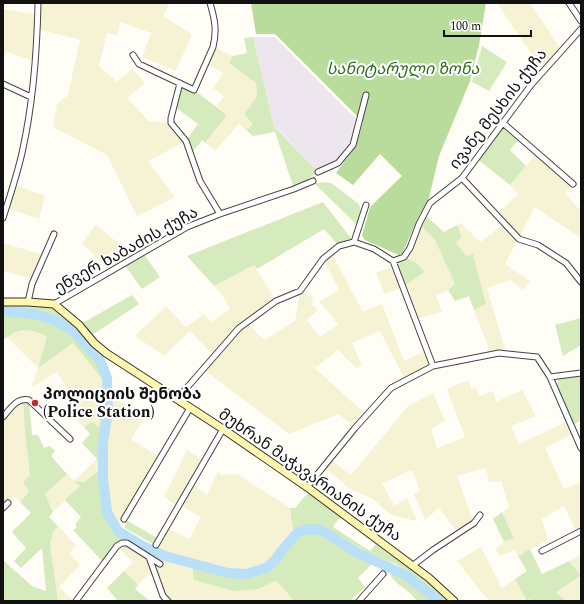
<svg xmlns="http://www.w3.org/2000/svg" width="584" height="604" font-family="Spectral,'Noto Sans Georgian',serif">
  <rect width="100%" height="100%" fill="#fffdf5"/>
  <path fill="#eee6ef" d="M253 37H275L359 122 353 145 338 163 318 172 277 128 275 131Z"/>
  <path fill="#f6f3d4" d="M38 3H170L163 16 192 34 176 71 142 57 151 33 120 22 118 35 107 33 99 66 117 82 132 69 145 83 127 98 149 121 171 123 186 141 148 161 175 197 137 216 107 155 53 127 57 104 68 95 80 40 38 29 35 61 6 52 3 59V9L38 15Z
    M497 3H530L562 51 543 71Z
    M213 47 233 56 229 63 256 82 258 96 244 113 254 124 246 130 239 124 215 151 205 143 227 115 217 106 224 96 213 88 223 73 206 63Z
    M537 152 573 184 565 193 579 209 581 208V234L578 236 535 207 505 264 530 281 523 290 510 280 487 288 506 353 491 354 474 310 486 304 473 255 466 256 456 242 462 237 457 225 461 223 480 242 504 224 496 215 518 194 510 185Z
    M13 184 45 196 39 219 6 208Z
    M96 224 134 257 111 271 82 243Z
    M419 224 435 240 455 284 448 290 436 296 442 312 415 319 403 287 385 294 376 273 395 266 424 272 417 263 404 257Z
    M3 243 44 255 34 279 3 271Z
    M331 252 363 312 382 304 404 361 427 350 433 366 405 380 380 331 352 343 362 366 356 368 338 350 315 368 363 412 353 425 338 414 289 434 203 369 214 356 190 331 164 356 135 336 166 306 186 327 204 314 211 322 230 309 223 296 214 286 254 265 276 301 247 323 264 340 295 321 300 291 313 297 312 304 318 310 307 320 320 337 338 325 331 315 319 302 339 290 323 259Z
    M24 330 39 332 48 337 38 367 73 343 103 380 101 415 99 428 92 422 84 427 79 423 67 401 72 397 57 372 31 388 38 368 7 337 15 332Z
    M469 380 471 389 476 388 479 396 493 391 496 402 522 390 536 416 511 426 519 444 570 420 574 433 545 448 564 489 581 482V531L577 533 564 506 542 519 548 540 518 556 514 550 499 556 496 549 504 542 514 538 502 512 509 507 501 481 489 482 486 468 457 476 474 523 458 533 439 508 425 520 414 495 420 491 412 470 382 483 394 506 407 498 417 521 391 515 373 499 350 489 325 468 330 459 351 475 408 406 433 393 445 421 431 429 437 448 465 437 447 389Z
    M23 398 25 433 30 475 29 490 20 502 14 496 3 508V417Z
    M113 398 146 416 131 439 158 456 121 522 115 520 111 509 106 475 108 440Z
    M187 450 202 460 176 505 164 497Z
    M97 459 99 471 84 482 74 481 81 486 53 512 45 494 67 474 74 481Z
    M218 472 222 475 237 474 290 508 293 530 279 546 272 557 263 564 244 570 228 569 168 553 160 549V543L169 529 189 539 201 517 181 506 193 485 207 495Z
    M58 526 76 545 70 553 80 565 59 587 74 601H58L50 544 53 532Z
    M127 543 149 556 151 553 157 552 165 556 192 564 194 580 259 589 275 581 281 586 294 601H168L153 569 138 585 124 571 133 562 117 546Z
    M481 547 502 588 515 579 527 601H489L457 561Z
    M581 555V576L569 561Z
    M581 577V601H566L556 592Z"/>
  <path fill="#d5ebbd" d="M253 37 275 131 276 128 318 172 294 189 275 132 253 136 246 130 253 124 244 114 257 96 256 83 229 63 233 56 247 53 244 38Z
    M482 46 507 62 489 91 472 82Z
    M180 83 194 90 227 115 205 143 202 140 191 154 186 141 198 124 174 106Z
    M503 123 520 138 510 150 526 166 510 185 476 158Z
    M322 182 331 183 359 204 361 211 357 225 315 184Z
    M323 202 354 242 339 246 324 229 257 269 254 265 214 286 187 256Z
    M424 214 444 232 457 225 462 237 456 242 466 256 473 254 486 304 474 310 469 296 455 301 448 290 455 284 435 240 419 224Z
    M143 253 160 277 142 289 124 264Z
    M404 257 417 263 424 272 403 287 393 261Z
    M132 295 139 304 89 337 106 353 100 360 107 378 108 411 103 443V479L107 512 118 531 128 537 104 563 73 530 76 528V523L81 517 65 500 80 486 73 481 84 482 99 471 97 459 82 443 90 434 84 427 92 422 99 427 102 403 95 392 102 387 103 380 73 343 38 368 47 337C31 328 17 327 3 341V302L54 304 79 325Z
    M581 318V345L563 356 555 325Z
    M581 374V420L572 426 557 385 559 379Z
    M23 398 29 400 32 435H38L44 448 50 446 55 451 51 456 67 474 45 494 53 512 49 517 58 526 53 532 50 544 58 601H3V560L32 586 46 591 42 548 21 568 14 561 26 548 12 532 31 513 20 502 29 491 23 482 30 475 25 433Z
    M308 493 341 516 333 527 370 551 376 544 389 554 411 567 454 601H417L411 594 397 583 392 578 388 567 406 576 408 573 396 564 374 556 325 528 315 525 305 526 293 530 290 508H295Z
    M502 512 514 538 504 542 493 519Z
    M126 520 157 538 153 544 125 528Z
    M308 529 321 530 356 552 375 561 358 578 365 587 350 601H294L281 586 275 581 259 589 235 591 194 580 192 564C217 571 255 583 275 560 281 553 291 535 299 531 301 530 305 530 308 529Z
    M530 549 542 574 569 561 581 576 556 592 566 601H532L530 599 527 601 515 579 527 571 518 556Z
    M124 571 138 585 135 589 150 601H118L107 588Z"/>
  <path fill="#b9dc9c" d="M251 3H486L479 45 470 81 439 156 428 202 419 216 401 256 365 240 362 236 370 207 402 176 380 154 353 185 336 173 356 146 363 122 275 34H256Z"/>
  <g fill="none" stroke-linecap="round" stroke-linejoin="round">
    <path stroke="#b9e0f7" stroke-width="10" d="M3 311 35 314 57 321 73 331 100 360 107 378 108 411 103 443V479L107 512 118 531 143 546 165 556 228 573 246 574 266 568 275 560 283 549 298 532 308 529 321 530 356 552 407 576 439 601"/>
    <g stroke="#444" stroke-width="7">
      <path id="street" d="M569 3 581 21
        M133 55 139 64 194 90 213 47C217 30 215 20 210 3
        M180 83 171 118V123L186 141 200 181 220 214
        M3 84 31 97
        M503 123 573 184
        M318 172 338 163 353 145 366 95
        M462 178 519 239 538 245 566 263 581 282
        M3 218C10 196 17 175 22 153 33 104 37 53 38 3
        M354 242 366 205
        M393 261 404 257 410 248 419 224 430 203 462 178 531 85 581 29
        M393 261 433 366
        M28 302 32 284 54 234
        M54 304 187 227 220 214 294 189 313 181
        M550 377 581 373
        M177 399 239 328 276 301 300 291 323 259 339 246 354 242 374 249 393 261
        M3 417C10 409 17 397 29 400L70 439
        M307 487 355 428 391 388 433 366 499 353 537 357 550 377 581 448
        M3 508 8 503
        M124 519 190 408
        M156 545 223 429
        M542 551 581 531
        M149 557 163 596 168 601
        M412 566 433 550 474 523 480 515
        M76 601 117 546 122 543H127L160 564
        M359 601 383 574"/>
    </g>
    <g stroke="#333" stroke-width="9">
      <path id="secondary" d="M3 302H28L54 304 79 325 94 343 106 353 223 429 307 487 429 578 454 601"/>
    </g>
    <use href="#street" stroke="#fff" stroke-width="5"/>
    <use href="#secondary" stroke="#fff6b0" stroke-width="7"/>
  </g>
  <circle fill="#c4262e" stroke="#fff" stroke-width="1.5" cx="35" cy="403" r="4"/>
  <g text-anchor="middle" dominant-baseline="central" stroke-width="4" stroke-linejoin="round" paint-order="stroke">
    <g font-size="16" font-style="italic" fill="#2f6b1f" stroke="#fff">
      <text x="403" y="69">სანიტარული ზონა</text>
    </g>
    <g font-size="16" fill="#111" stroke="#fff">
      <text transform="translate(498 109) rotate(-52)">ივანე მესხის ქუჩა</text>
      <text transform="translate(126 250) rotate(-29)">ენვერ ხაბაძის ქუჩა</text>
      <text transform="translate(310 475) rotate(35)">მუხრან მაჭავარიანის ქუჩა</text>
    </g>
    <g font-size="16" font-weight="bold" fill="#111" stroke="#fff" text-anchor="start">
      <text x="43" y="394">პოლიციის შენობა<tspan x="43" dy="18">(Police Station)</tspan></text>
    </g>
  </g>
  <rect width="584" height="604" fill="none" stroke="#111111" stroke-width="8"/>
  <path d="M444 30v6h87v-6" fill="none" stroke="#111111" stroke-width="2"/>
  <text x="450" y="30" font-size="12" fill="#111111" stroke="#ffffff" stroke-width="3" paint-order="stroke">100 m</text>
</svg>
